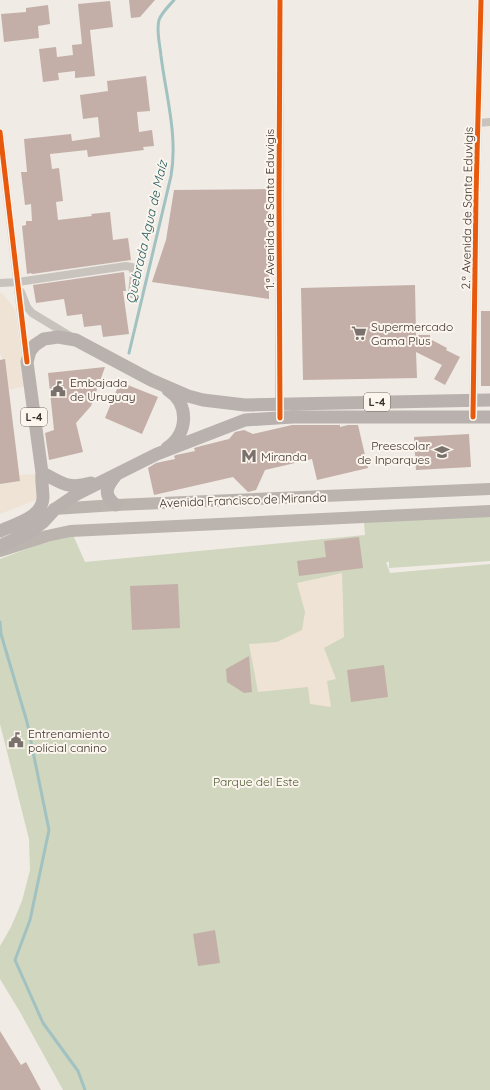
<svg xmlns="http://www.w3.org/2000/svg" width="490" height="1090" font-family="Quicksand,sans-serif">
  <rect width="100%" height="100%" fill="#f0ebe5"/>
  <path fill="#d1d6bf" d="M490 514V561L389 568V562H386L390 573 490 564V1090H63L20 1012 0 979V946L11 927 22 901 30 870 29 839 0 724V559L37 545 73 535 85 562 365 535 364 522Z"/>
  <path fill="#eee3d5" d="M0 293H2L15 309 25 386 9 390 6 371 0 353Z
    M35 474 36 500 0 514V484L20 481V475Z
    M342 573 344 637 324 648 336 679 327 681 331 707 310 704 308 687 258 692 249 644 277 642 302 630 305 612 297 583Z"/>
  <g fill="none" stroke-linecap="round" stroke-linejoin="round">
    <path stroke="#a1c2c1" stroke-width="3" d="M129 353 171 176C178 136 166 96 161 56 160 45 156 30 159 20 162 12 169 6 174 0
      M0 622 1 634 27 722 49 830 30 920 15 960 43 1023 78 1071 85 1090"/>
  </g>
  <path fill="#c3afa7" d="M129 0H155L140 17 131 18Z
    M110 1 113 27 90 30 95 76 75 78V71L58 73 59 80 43 82 39 49 56 47 57 57 73 55 72 45 82 44 78 4Z
    M48 5 50 24 38 26 39 38 4 42 1 14 26 12V8Z
    M146 76 150 111 137 112 139 132 152 130 154 146 143 147 144 150 88 157 87 150 50 154 52 169 59 168 63 201 56 202 58 220 92 216 91 214 110 212 113 240 128 238 131 260 32 274 31 273 27 274 22 226 26 225V221H32L31 204 25 205 21 172H27L24 139 71 134 72 141 100 137 98 117 83 119 80 95 108 91 107 81Z
    M268 189 269 299 152 282 166 240 174 190Z
    M124 272 126 291H123L129 334 103 337 101 325 84 327 82 314 67 316 64 299 36 303 33 285Z
    M415 285 416 335H430V339L447 348 446 350 460 357 445 385 434 379 442 365 416 352 417 378 303 380 301 288Z
    M481 311H490V386H481Z
    M5 359 20 481 0 484V360Z
    M105 367 91 406 76 423 83 452 49 460 45 433 54 430 48 373Z
    M120 382 158 397 142 434 105 418Z
    M292 425H340V427L348 425H358L368 468 317 480 312 459 265 470 256 490 248 492 233 477 154 495 148 468 156 463 175 459 174 456 176 455 195 451 194 448 201 446 229 439 235 432 244 430 253 434Z
    M469 434 471 467 416 470 414 437Z
    M359 537 363 568 299 576 297 561 326 557 324 541Z
    M178 584 180 628 132 630 130 586Z
    M249 656 252 692 244 693 227 682 226 669Z
    M384 665 388 697 351 702 347 670Z
    M215 930 220 963 198 966 193 934Z
    M0 1031 21 1065 26 1062 41 1090H0Z"/>
  <g fill="none" stroke-linecap="round" stroke-linejoin="round">
    <path stroke="#c9c3be" stroke-width="8" d="M478 123 490 122
      M0 132 26 357
      M0 283 18 282 126 266 132 267 134 273 132 294
      M21 292 27 307 32 313 70 336
      M279 409 280 0
      M473 417 476 195 481 0"/>
    <path stroke="#bab3ae" stroke-width="12" d="M54 509 116 505 490 489
      M0 551 47 536 70 531 490 511"/>
    <path stroke="#b8b1ad" stroke-width="13" d="M167 448C188 434 190 404 168 390
      M42 473C62 482 66 490 91 483
      M116 505C101 494 108 485 117 474
      M0 531C15 524 42 518 43 498 43 489 41 481 42 473L27 362 30 351 35 345 44 339 58 337 76 340 151 380 188 396 203 400 245 405 490 400
      M0 546 30 532 43 522 55 509 77 494 157 454 245 420 293 417H490"/>
    <g stroke="#fbf5ee" stroke-width="8">
      <path id="cycleway" d="M0 132 27 362
        M473 417 476 195 481 0
        M280 418 279 198 280 0"/>
    </g>
    <use href="#cycleway" stroke="#e8590c" stroke-width="5"/>
  </g>
  <defs>
    <g id="supermarket-bare" transform="scale(1.2)"><path d="M-6-5.5h2.5l.6 2H6L4.5 2H-2.5L-4.4-4H-6ZM-1.5 3.2a1.3 1.3 0 1 0 .1 0ZM3 3.2a1.3 1.3 0 1 0 .1 0Z" fill="#7a716c" stroke="#fbf5ee" stroke-width="2.5" paint-order="stroke"/></g>
    <g id="civic-bare" transform="scale(1.2)"><path d="M-.6-6.5H3V-4.5H.6V-3L4-1V1h2V6H-6V1h2V-1L-.6-3ZM-1.2 2.5V6h2.4V2.5Z" fill="#7a716c" stroke="#fbf5ee" stroke-width="2.5" paint-order="stroke"/></g>
    <g id="school-bare" transform="scale(1.2)"><path d="M0-5L7-2L0 1L-7-2ZM-4 1L0 2.5L4 1V4Q0 6-4 4Z" fill="#7a716c" stroke="#fbf5ee" stroke-width="2.5" paint-order="stroke"/></g>
    <g id="metro-bare" transform="scale(1.2)"><path d="M-5.5 5V-5H-3L0 0L3-5H5.5V5H3V-.5L0 4L-3-.5V5Z" fill="#7a716c" stroke="#fbf5ee" stroke-width="2.5" paint-order="stroke"/></g>
  </defs>
  <g fill-rule="evenodd">
    <use href="#supermarket-bare" x="359" y="333"/>
    <use href="#civic-bare" x="58" y="389"/>
    <use href="#school-bare" x="442" y="452"/>
    <use href="#metro-bare" x="249" y="456"/>
    <use href="#civic-bare" x="16" y="740"/>
  </g>
  <g text-anchor="middle" dominant-baseline="central" stroke-width="4" stroke-linejoin="round" paint-order="stroke">
    <g fill="#fbf5ee" stroke="#756b66" stroke-width="1">
      <rect x="364" y="393" width="26" height="18" rx="3"/>
      <rect x="21" y="408" width="26" height="18" rx="3"/>
    </g>
    <g font-size="11" font-weight="bold" fill="#3b302b">
      <text x="377" y="402">L-4</text>
      <text x="34" y="417">L-4</text>
    </g>
    <g font-size="12" fill="#3b302b" stroke="#fbf5ee">
      <text transform="translate(467 208) rotate(-89)">2.ª Avenida de Santa Eduvigis</text>
      <text transform="translate(269 209) rotate(-90)">1.ª Avenida de Santa Eduvigis</text>
      <text transform="translate(243 500) rotate(-2)">Avenida Francisco de Miranda</text>
    </g>
    <g font-size="12" fill="#3b302b" stroke="#fbf5ee" text-anchor="start">
      <text x="371" y="326">Supermercado<tspan x="371" dy="14">Gama Plus</tspan></text>
      <text x="70" y="382">Embajada<tspan x="70" dy="14">de Uruguay</tspan></text>
      <text x="430" y="445" text-anchor="end">Preescolar<tspan x="430" dy="14">de Inparques</tspan></text>
      <text x="261" y="456">Miranda</text>
      <text x="28" y="733">Entrenamiento<tspan x="28" dy="14">policial canino</tspan></text>
    </g>
    <g font-size="12" fill="#4a5a2e" stroke="#fbf5ee">
      <text x="256" y="781">Parque del Este</text>
    </g>
    <g font-size="13" font-style="italic" fill="#1f5a5e" stroke="#fbf5ee">
      <text transform="translate(146 232) rotate(-77)">Quebrada Agua de Maíz</text>
    </g>
  </g>
</svg>
